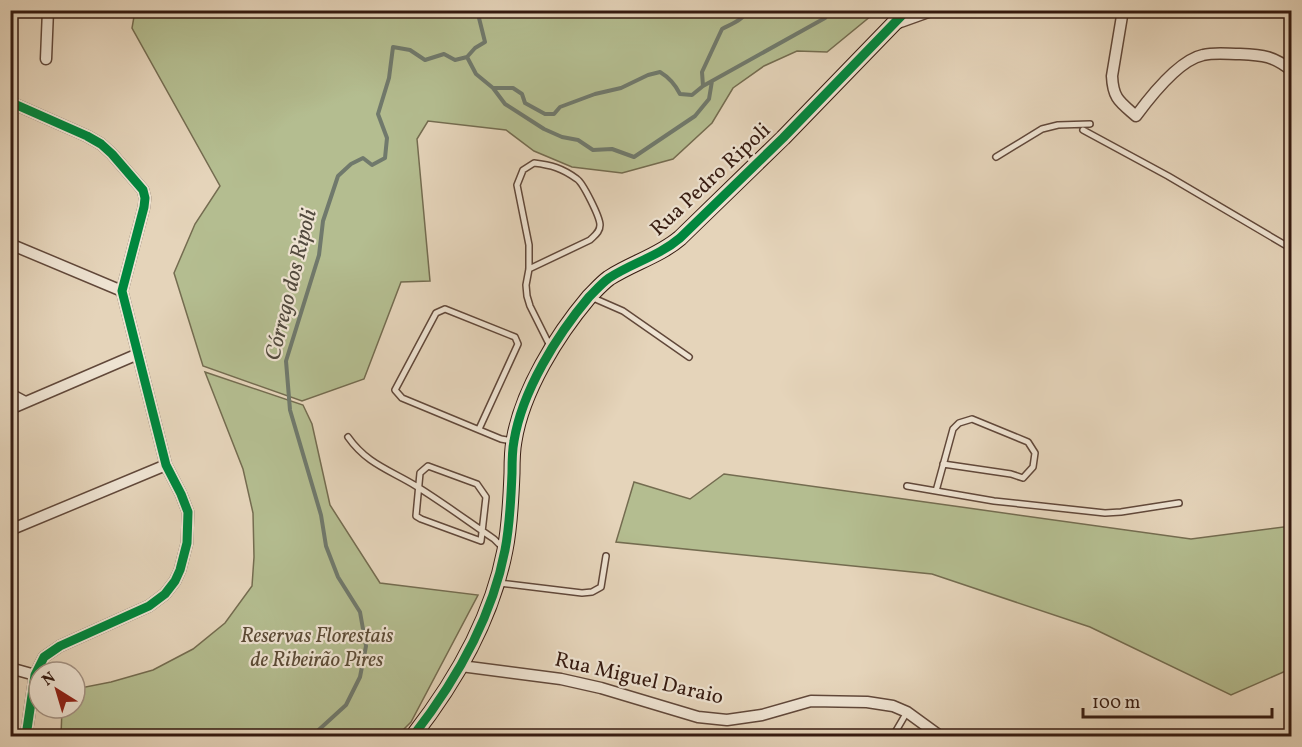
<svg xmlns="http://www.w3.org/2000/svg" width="1302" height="747" font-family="Vollkorn,serif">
  <rect width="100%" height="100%" fill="#e5d4ba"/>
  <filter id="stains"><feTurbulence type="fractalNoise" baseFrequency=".00333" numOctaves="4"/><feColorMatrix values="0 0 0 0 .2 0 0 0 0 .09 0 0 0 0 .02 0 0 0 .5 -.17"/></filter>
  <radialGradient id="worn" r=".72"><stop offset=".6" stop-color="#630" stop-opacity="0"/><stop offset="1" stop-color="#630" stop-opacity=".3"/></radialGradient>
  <path fill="#b4bd90" stroke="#746c50" stroke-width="1.5" d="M135 11V10L877 11 827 52 797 51 764 66 733 88 712 123 673 159 622 173 572 167 534 151 506 130 428 121 417 139 430 281 401 282 364 379 302 401 203 366 174 273 195 224 220 186 132 28Z
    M205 372 303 405 312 424 330 505 380 583 478 595 411 722 397 736H61L62 708H75V689L111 682 153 670 193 649 225 623 252 586 254 557 253 513 243 469Z
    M724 474 1191 539 1291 526V670H1288L1231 695 1090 627 932 574 616 542 634 482 690 499Z"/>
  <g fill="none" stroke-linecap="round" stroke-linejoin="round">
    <path stroke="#70796c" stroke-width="4" d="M467 57 475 48 485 42 477 10
      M703 86 702 72 722 29C731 24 744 20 747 10
      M493 88 505 104 544 129 562 137 578 140 593 150 612 149 634 157 695 116 709 99 712 81
      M312 736 346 705 360 677 366 646 360 612 338 577 326 546 321 515 290 410 286 361 319 255 323 221 338 176 351 164 363 158 372 165 385 158 387 138 378 114 389 78 393 47 410 50 425 60 444 54 455 60 467 57 476 74 493 88H513L522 94 525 103 545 114H554L560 107 595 94 621 88 648 75 660 72C670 78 675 84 680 94L692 95 703 86 825 18 829 10"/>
    <g stroke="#61483a" stroke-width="8">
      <path id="lane" d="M1083 130 1168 176 1292 249
        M996 157 1042 129 1058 125 1090 124
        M529 269 590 240C595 235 600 232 600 225 600 217 583 183 577 179 562 168 551 165 534 163L523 170 517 185 529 245V269L526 285 527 296 530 306 550 346
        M591 297 623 311 689 357
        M479 429 518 344 515 337 445 309 436 313 395 390 402 398 501 439 512 441
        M348 437C367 464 390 470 416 486 442 502 469 522 494 539L502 547
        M428 466 477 484 486 497 481 541 421 519 416 516 420 473Z
        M907 486 994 501 1105 513 1121 512 1179 503
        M936 491 953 429 959 423 972 419 1028 442 1035 453 1033 467 1023 478 1011 474 943 464
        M499 583 582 593 592 592 601 587 606 556
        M893 736 907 712"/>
    </g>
    <g stroke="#61483a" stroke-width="13">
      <path id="street" d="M1123 10 1112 76C1113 99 1120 102 1136 116 1150 97 1179 60 1203 55 1215 52 1228 54 1240 54 1263 55 1274 56 1292 71
        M895 24 934 10
        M46 59 48 10
        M10 102 87 136 101 144 112 154 143 190 145 198 144 207 122 291 166 465 181 494 188 512 187 543 180 570 175 581 165 594 149 606 60 646 44 657 35 675 26 736
        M10 244 122 291
        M10 394 25 402
        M10 409 138 354
        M10 530 166 465
        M461 666 561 679 601 688 698 717 727 720 762 715 811 701 867 702 893 706 907 712 940 736
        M10 668 35 675"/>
    </g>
    <g stroke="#351a10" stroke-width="17">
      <path id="secondary" d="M413 736C455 682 492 618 505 550 510 525 511 499 512 473 512 462 512 451 514 441 522 391 557 335 589 297 595 291 602 283 609 278 632 263 659 256 680 238L783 138 907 10"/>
    </g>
    <use href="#lane" stroke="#eee3d2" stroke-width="5"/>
    <use href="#street" stroke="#eee3d2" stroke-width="10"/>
    <use href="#secondary" stroke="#eee3d2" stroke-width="15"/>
    <g stroke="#eee3d2" stroke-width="13">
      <path id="cycleway" d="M10 102 87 136 101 144 112 154 143 190 145 198 144 207 122 291 166 465 181 494 188 512 187 543 180 570 175 581 165 594 149 606 60 646 44 657 35 675 26 736
        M413 736C455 682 492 618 505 550 510 525 511 499 512 473 512 462 512 451 514 441 522 391 557 335 589 297 595 291 602 283 609 278 632 263 659 256 680 238L783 138 907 10"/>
    </g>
    <use href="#cycleway" stroke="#00873e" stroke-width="9"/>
  </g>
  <g text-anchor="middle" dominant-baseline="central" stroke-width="4.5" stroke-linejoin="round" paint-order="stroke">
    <g font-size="21" fill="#351a10" stroke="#eee3d2">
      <text transform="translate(711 180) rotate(-43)">Rua Pedro Ripoli</text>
      <text transform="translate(639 679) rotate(13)">Rua Miguel Daraio</text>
    </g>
    <g font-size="21" font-style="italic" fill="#5b4b36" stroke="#eee3d2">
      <text x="317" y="636">Reservas Florestais<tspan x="317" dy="24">de Ribeirão Pires</tspan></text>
    </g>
    <g font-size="22" font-style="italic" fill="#524a3e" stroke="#eee3d2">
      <text transform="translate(292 285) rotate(-76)">Córrego dos Ripoli</text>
    </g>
  </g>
  <rect width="1302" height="747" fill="none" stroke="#e5d4ba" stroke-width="36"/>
  <rect x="12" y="12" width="1278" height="723" fill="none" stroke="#351a10" stroke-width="3"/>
  <rect x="18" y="18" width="1266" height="711" fill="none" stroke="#351a10" stroke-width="1.5"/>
  <g transform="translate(57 690) rotate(323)"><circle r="28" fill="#eee3d2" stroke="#a49384" stroke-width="1.5"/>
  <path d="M0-4.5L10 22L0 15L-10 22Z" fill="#8f2418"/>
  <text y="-9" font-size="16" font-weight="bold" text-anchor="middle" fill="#351a10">N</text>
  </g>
  <path d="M1083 708v9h189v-9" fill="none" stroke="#351a10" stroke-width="3"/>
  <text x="1092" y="708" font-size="18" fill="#351a10" stroke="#eee3d2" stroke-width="4.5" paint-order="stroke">100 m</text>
  <rect width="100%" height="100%" filter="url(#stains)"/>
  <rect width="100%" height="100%" fill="url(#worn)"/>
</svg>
